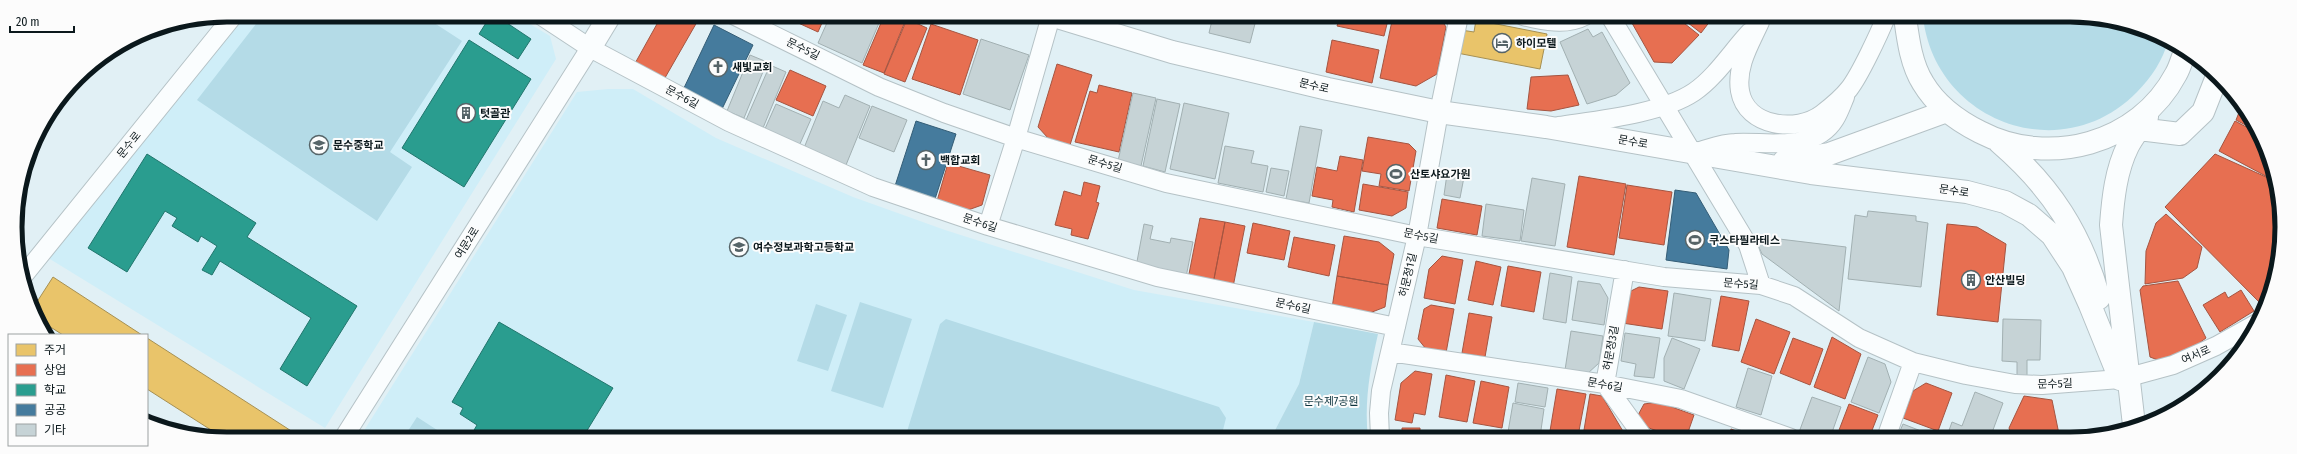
<svg xmlns="http://www.w3.org/2000/svg" width="2297" height="454" font-family="'Fira Sans Condensed','Noto Sans KR',sans-serif">
  <rect width="100%" height="100%" fill="#e1f0f5"/>
  <path fill="#cfeef8" d="M244 15H515L550 36 556 59 325 428 45 256Z
    M608 89H633L716 138 853 197 945 230 1134 290 1314 322 1299 384 1271 438 360 437 577 92Z"/>
  <path fill="#b4dbe7" d="M263 15H422L462 41 390 152 412 167 377 221 197 100Z
    M1923 17H2097L2168 41C2163 60 2151 78 2137 92 2062 169 1935 122 1923 17Z
    M860 302 912 319 883 408 831 391Z
    M816 304 847 315 828 371 797 361Z
    M946 319 1219 407 1226 418 1221 438H905L940 324Z
    M1314 322 1378 334C1370 369 1364 402 1368 438H1271L1299 384Z
    M417 417 448 437H404Z"/>
  <path fill="#e9c46a" stroke="#a69053" d="M1476 20 1547 34 1540 69 1457 53 1461 30 1474 32Z
    M53 277 142 335H63L41 321 33 308Z
    M147 338 296 434 294 437H222L147 389Z"/>
  <path fill="#e76f51" stroke="#a55541" d="M662 15H686L697 22 662 83 633 67Z
    M783 16H825L818 32Z
    M884 16H898L906 19 884 73 863 65Z
    M1340 16H1389L1384 36 1337 26Z
    M1393 16H1439L1446 27 1437 74 1416 86 1380 78Z
    M1628 16H1675L1699 35 1672 63 1654 62Z
    M1679 16H1714L1701 33Z
    M907 19 927 28 905 82 884 74Z
    M931 24 978 40 960 95 912 79Z
    M1332 40 1379 50 1372 83 1326 72Z
    M1057 64 1092 75 1070 145 1048 138 1038 127Z
    M790 70 826 86 813 116 776 100Z
    M1568 75 1579 105 1551 111 1527 109 1531 77Z
    M1099 85 1132 93 1119 152 1075 142 1090 91 1097 93Z
    M2242 105 2253 129 2236 120Z
    M2235 121 2254 131 2275 172V181L2219 151Z
    M1368 137 1409 144 1416 151 1409 191 1379 186 1381 174 1362 171Z
    M2215 154 2266 177 2276 187 2280 254 2266 302 2262 305 2165 207Z
    M1340 156 1363 160 1354 212 1332 207 1333 200 1312 196 1317 167 1337 171Z
    M948 163 990 175 982 205 968 210 937 201Z
    M1579 176 1626 184 1614 255 1567 247Z
    M1084 182 1100 186 1096 202 1099 203 1088 239 1071 235 1072 229 1055 225 1064 191 1081 196Z
    M1363 184 1408 192 1406 208 1392 216 1359 210Z
    M1627 185 1672 192 1664 245 1619 238Z
    M1442 199 1482 206 1477 235 1437 228Z
    M2166 214 2202 247 2197 268 2183 278 2145 284 2146 251 2156 223Z
    M1200 218 1225 222 1213 284 1188 279Z
    M1225 222 1245 226 1233 287 1213 284Z
    M1253 223 1290 231 1284 260 1247 253Z
    M1947 224 1977 227 2006 244 1998 322 1937 315Z
    M1344 236 1379 242 1394 254 1388 285 1337 276Z
    M1294 237 1335 245 1329 276 1288 267Z
    M1442 256 1463 260 1455 304 1424 298 1429 269Z
    M1476 261 1501 267 1493 305 1468 300Z
    M1508 266 1541 272 1534 312 1501 306Z
    M1337 276 1388 285 1385 307 1367 314 1332 308Z
    M2178 281 2206 338 2190 350 2158 360 2150 357 2140 290 2143 286Z
    M1639 287 1668 291 1662 329 1622 323 1627 293Z
    M2241 290 2254 311 2220 332 2203 305 2225 292 2228 298Z
    M1721 296 1749 301 1739 351 1712 346Z
    M1431 305 1454 309 1446 353 1426 349 1418 339 1424 309Z
    M1469 313 1492 317 1485 357 1462 353Z
    M1756 319 1790 332 1774 374 1741 362Z
    M1832 337 1861 354 1845 399 1814 387Z
    M1793 338 1823 349 1810 385 1780 373Z
    M1415 371 1432 374 1425 415 1414 413 1412 423 1395 420 1401 383Z
    M1446 375 1475 381 1467 422 1439 417Z
    M1481 381 1509 387 1502 428 1473 423Z
    M1926 383 1952 393 1938 431 1903 418 1913 391Z
    M1557 389 1586 394 1578 436 1550 431Z
    M1590 394 1602 396 1627 438 1583 436Z
    M2024 396 2052 400 2060 439 2012 438 2009 428Z
    M1658 402 1694 415 1686 438H1666L1668 435 1641 425 1637 417 1644 404Z
    M1849 404 1878 415 1869 438H1836Z
    M1402 428H1420V432H1446V438H1402Z
    M1731 429 1756 438H1728Z"/>
  <path fill="#2a9d8f" stroke="#21756c" d="M491 15H495L531 39 518 59 479 34Z
    M469 40 531 79 464 187 402 148Z
    M147 154 256 223 247 237 357 306 307 386 280 369 311 318 220 261 212 275 202 270 217 246 201 236 198 242 172 226 177 218 165 211 127 272 88 248Z
    M499 322 613 388 583 437H470L477 425 460 414 463 408 452 402Z"/>
  <path fill="#457b9d" stroke="#345d76" d="M714 25 753 45 722 109 683 90Z
    M916 121 956 134 935 199 895 186Z
    M1675 190 1696 193 1729 250 1727 269 1666 260Z"/>
  <path fill="#c6d3d6" stroke="#a2b0b2" d="M830 16H882L862 63 818 43Z
    M1213 16H1257L1250 43 1209 33Z
    M1588 29 1593 37 1602 32 1630 83 1616 95 1587 104 1560 42Z
    M981 39 1029 55 1010 110 963 94Z
    M750 55 767 62 744 118 727 111Z
    M770 65 786 72 763 128 746 120Z
    M1133 93 1156 98 1141 166 1118 161Z
    M845 95 870 106 846 165 804 148 823 101 839 108Z
    M1157 99 1180 104 1165 172 1143 166Z
    M1184 103 1229 113 1215 179 1170 169Z
    M776 104 811 119 799 146 764 131Z
    M872 106 907 120 894 152 859 138Z
    M1300 126 1322 130 1309 203 1286 199Z
    M1225 146 1254 151 1251 163 1268 166 1263 192 1218 183Z
    M1271 168 1289 171 1284 196 1266 192Z
    M1447 174 1464 177 1460 198 1444 195Z
    M1532 178 1565 184 1555 246 1521 241Z
    M1486 204 1524 210 1520 241 1482 236Z
    M1868 211 1916 216V221L1928 223 1921 287 1848 279 1855 215 1867 217Z
    M1144 224 1153 226 1150 239 1170 243 1171 238 1193 242 1186 277 1136 267Z
    M1754 236 1846 247 1839 311 1762 254Z
    M1550 273 1572 277 1566 323 1543 319Z
    M1578 281 1600 284 1608 298 1604 325 1572 320Z
    M1674 293 1711 299 1705 341 1668 336Z
    M2003 319 2041 320 2040 360H2027V379L2017 378V362L2002 361Z
    M1571 331 1603 336 1599 363 1587 374 1565 370Z
    M1625 333 1660 338 1654 378 1634 376 1636 364 1621 361Z
    M1672 338 1700 349 1684 389 1664 381V358Z
    M1868 357 1885 364 1891 382 1879 413 1851 402Z
    M1748 368 1772 376 1761 415 1736 407Z
    M1518 383 1548 388 1545 407 1515 402Z
    M1975 392 2003 403 1990 438H1954L1947 436 1952 422 1962 426Z
    M1812 397 1841 407 1830 438H1808L1798 435Z
    M1513 403 1544 409 1540 437 1508 432Z
    M1903 424 1939 438H1897Z
    M1692 431 1711 438H1690Z
    M1656 433 1666 436 1665 438H1654Z
    M1452 437H1470L1471 438H1452Z"/>
  <g fill="none" stroke-linecap="round" stroke-linejoin="round">
    <g stroke="#b5c2c6" stroke-width="20">
      <path id="minor" d="M540 15 590 48 729 122 873 187 988 226 1157 277 1396 327
        M733 15 879 87 944 113 1016 138 1166 183 1417 236 1664 277 1761 285 1794 296 1859 338 1913 362 1966 375 2015 384 2042 385 2120 379
        M1523 16C1543 21 1566 26 1585 16
        M1610 16 1748 245 1761 285
        M1760 22C1750 44 1736 66 1740 91 1746 127 1797 133 1822 114 1831 107 1842 98 1849 89 1860 75 1879 34 1886 17
        M1559 126C1598 120 1661 114 1694 92 1716 77 1732 51 1750 32
        M1696 152C1708 149 1722 143 1735 143 1767 141 1814 153 1835 119 1839 113 1842 104 1845 97
        M988 226 1016 138 1051 16
        M1625 270 1605 384 1644 438
        M24 275 234 15
        M1390 352 1605 384 1681 399 1791 438
        M2129 377 2173 365 2216 346 2259 322
        M344 437 590 48
        M1380 438 1379 413 1381 391 1417 236 1439 112 1459 16
        M1886 438 1913 362"/>
    </g>
    <g stroke="#b5c2c6" stroke-width="24">
      <path id="tertiary" d="M1054 16 1172 52 1328 89 1439 112 1546 127 1811 173 1967 192 2005 202 2029 215 2052 235 2073 267 2090 305 2120 379
        M1905 17C1908 39 1911 64 1923 83 1936 105 1958 121 1980 132 2049 168 2139 144 2176 74 2180 67 2182 59 2185 51
        M590 48 610 15
        M2139 129 2180 134 2203 112 2216 79
        M2000 143C2051 187 2081 233 2099 298
        M1784 161 1829 154 1947 111
        M2134 425 2111 225C2113 198 2116 170 2128 146 2133 136 2141 127 2147 117"/>
    </g>
    <use href="#minor" stroke="#fafdfe" stroke-width="18"/>
    <use href="#tertiary" stroke="#fafdfe" stroke-width="22"/>
  </g>
  <defs>
    <g id="hotel-ring" transform="scale(1)"><circle r="9.5" fill="#fcfcfc" stroke="#566468" stroke-width="1.5"/><path d="M-6-4.5h1.5V1H6V5H4.5V3h-9V5H-6ZM-4 0a1.8 1.8 0 1 1 3.6 0ZM.5 0V-2.5h3Q6-2.5 6 0Z" fill="#566468"/></g>
    <g id="church-ring" transform="scale(1)"><circle r="9.5" fill="#fcfcfc" stroke="#566468" stroke-width="1.5"/><path d="M-1.2-6h2.4v3.5h3.3v2.4h-3.3V6h-2.4V-.1h-3.3v-2.4h3.3Z" fill="#566468"/></g>
    <g id="building-ring" transform="scale(1)"><circle r="9.5" fill="#fcfcfc" stroke="#566468" stroke-width="1.5"/><path d="M-4-6H4V6H1V3H-1V6H-4ZM-2.5-4.3h1.7v1.8h-1.7ZM.8-4.3h1.7v1.8H.8ZM-2.5-1h1.7V.8h-1.7ZM.8-1h1.7V.8H.8Z" fill="#566468"/></g>
    <g id="school-ring" transform="scale(1)"><circle r="9.5" fill="#fcfcfc" stroke="#566468" stroke-width="1.5"/><path d="M0-5L7-2L0 1L-7-2ZM-4 1L0 2.5L4 1V4Q0 6-4 4Z" fill="#566468"/></g>
    <g id="stadium-ring" transform="scale(1)"><circle r="9.5" fill="#fcfcfc" stroke="#566468" stroke-width="1.5"/><path d="M0-5a6.5 5 0 1 0 0 10a6.5 5 0 1 0 0-10ZM-3.5-1.8h7v3.6h-7Z" fill="#566468"/></g>
  </defs>
  <g fill-rule="evenodd">
    <use href="#hotel-ring" x="1502" y="43"/>
    <use href="#church-ring" x="718" y="67"/>
    <use href="#building-ring" x="466" y="113"/>
    <use href="#school-ring" x="319" y="145"/>
    <use href="#church-ring" x="926" y="160"/>
    <use href="#stadium-ring" x="1396" y="174"/>
    <use href="#stadium-ring" x="1695" y="240"/>
    <use href="#school-ring" x="739" y="247"/>
    <use href="#building-ring" x="1971" y="280"/>
  </g>
  <g text-anchor="middle" dominant-baseline="central" stroke-width="4" stroke-linejoin="round" paint-order="stroke">
    <g font-size="11" font-weight="bold" fill="#0b181c" stroke="#fcfcfc" text-anchor="start">
      <text x="1516" y="43">하이모텔</text>
      <text x="732" y="67">새빛교회</text>
      <text x="480" y="113">텃골관</text>
      <text x="333" y="145">문수중학교</text>
      <text x="940" y="160">백합교회</text>
      <text x="1410" y="174">산토샤요가원</text>
      <text x="1709" y="240">쿠스타필라테스</text>
      <text x="753" y="247">여수정보과학고등학교</text>
      <text x="1985" y="280">안산빌딩</text>
    </g>
    <g font-size="11" fill="#0b181c" stroke="#fcfcfc">
      <text transform="translate(803 49) rotate(26)">문수5길</text>
      <text transform="translate(1314 86) rotate(13)">문수로</text>
      <text transform="translate(682 97) rotate(28)">문수6길</text>
      <text transform="translate(1633 142) rotate(10)">문수로</text>
      <text transform="translate(129 145) rotate(-51)">문수로</text>
      <text transform="translate(1105 164) rotate(17)">문수5길</text>
      <text transform="translate(1954 191) rotate(8)">문수로</text>
      <text transform="translate(980 223) rotate(18)">문수6길</text>
      <text transform="translate(1421 236) rotate(11)">문수5길</text>
      <text transform="translate(467 243) rotate(-58)">여문2로</text>
      <text transform="translate(1408 275) rotate(-77)">허문정1길</text>
      <text transform="translate(1741 284) rotate(4)">문수5길</text>
      <text transform="translate(1293 306) rotate(12)">문수6길</text>
      <text transform="translate(1611 348) rotate(-80)">허문정3길</text>
      <text transform="translate(2196 355) rotate(-24)">여서로</text>
      <text transform="translate(2055 384) rotate(-2)">문수5길</text>
      <text transform="translate(1605 385) rotate(10)">문수6길</text>
    </g>
    <g font-size="11" fill="#0e353f" stroke="#fcfcfc">
      <text x="1331" y="401">문수제7공원</text>
    </g>
  </g>
  <path d="M0 0H2297V454H0ZM227 22H2070A205 205 0 0 1 2275 227V227A205 205 0 0 1 2070 432H227A205 205 0 0 1 22 227V227A205 205 0 0 1 227 22Z" fill="#fcfcfc" fill-rule="evenodd"/>
  <path fill="none" stroke="#0b181c" stroke-width="5" d="M227 22H2070A205 205 0 0 1 2275 227V227A205 205 0 0 1 2070 432H227A205 205 0 0 1 22 227V227A205 205 0 0 1 227 22Z"/>
  <rect x="8" y="334" width="140" height="112" fill="#fcfcfc" stroke="#9ca1a2"/>
  <rect x="16" y="344" width="20" height="12" fill="#e9c46a" stroke="#9ca1a2"/>
  <text x="44" y="354" font-size="12" fill="#0b181c">주거</text>
  <rect x="16" y="364" width="20" height="12" fill="#e76f51" stroke="#9ca1a2"/>
  <text x="44" y="374" font-size="12" fill="#0b181c">상업</text>
  <rect x="16" y="384" width="20" height="12" fill="#2a9d8f" stroke="#9ca1a2"/>
  <text x="44" y="394" font-size="12" fill="#0b181c">학교</text>
  <rect x="16" y="404" width="20" height="12" fill="#457b9d" stroke="#9ca1a2"/>
  <text x="44" y="414" font-size="12" fill="#0b181c">공공</text>
  <rect x="16" y="424" width="20" height="12" fill="#c6d3d6" stroke="#9ca1a2"/>
  <text x="44" y="434" font-size="12" fill="#0b181c">기타</text>
  <path d="M10 26v6h64v-6" fill="none" stroke="#0b181c" stroke-width="2"/>
  <text x="16" y="26" font-size="12" fill="#0b181c" stroke="#fcfcfc" stroke-width="3" paint-order="stroke">20 m</text>
</svg>
